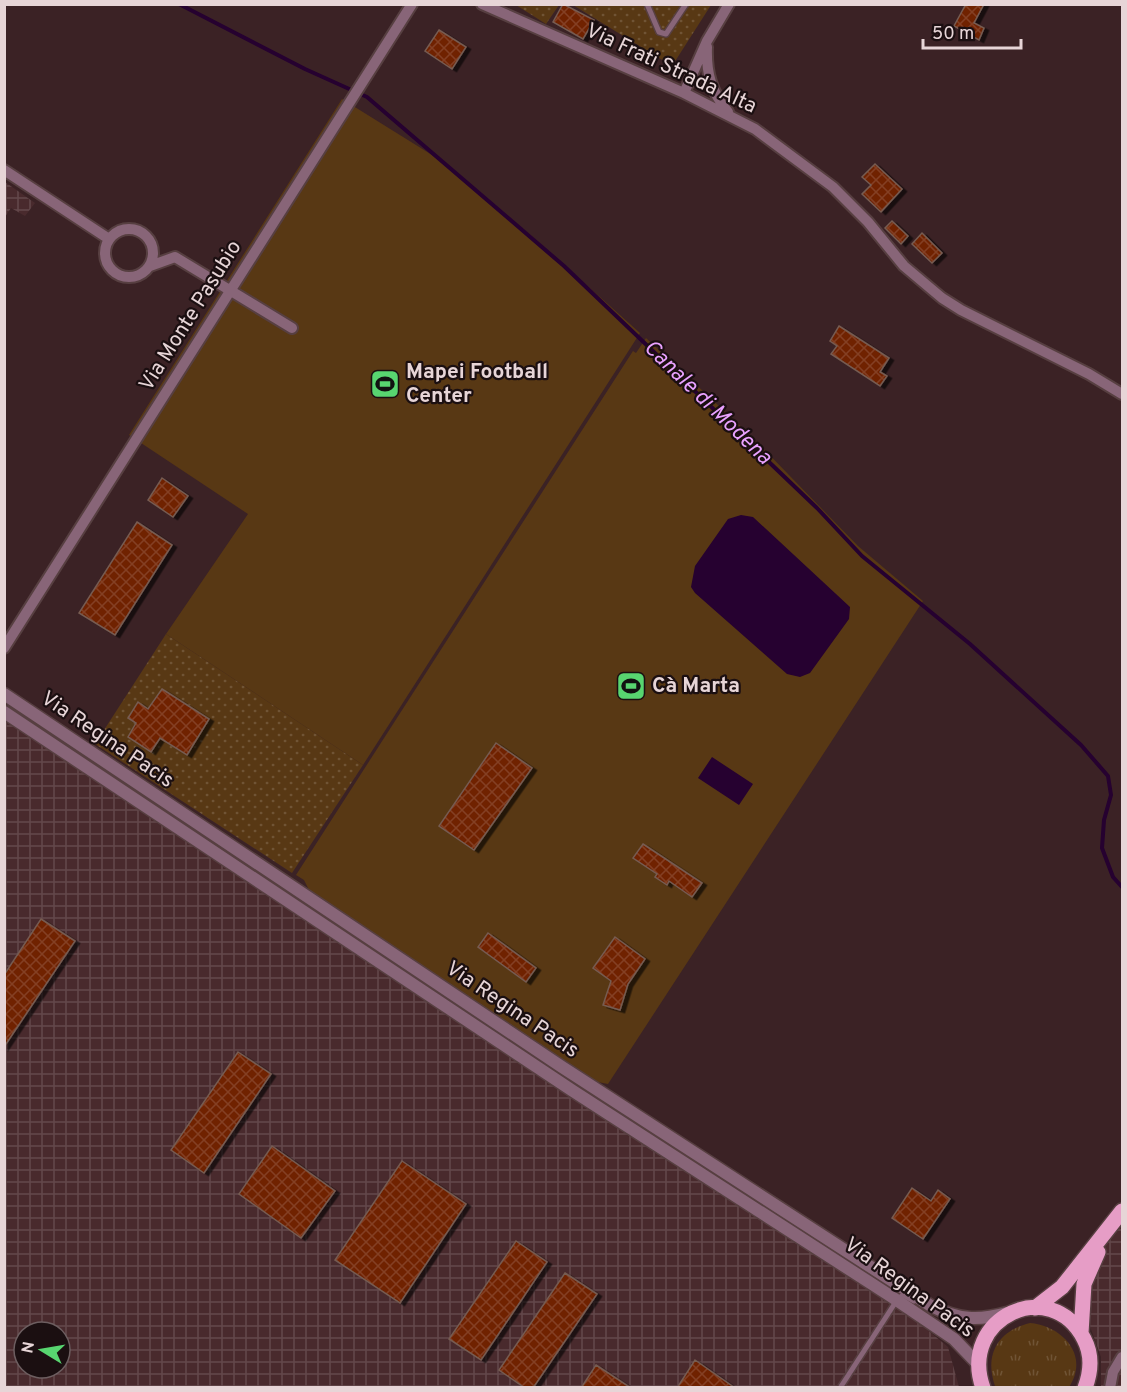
<svg xmlns="http://www.w3.org/2000/svg" width="1127" height="1392" font-family="Overpass,sans-serif">
  <defs>
    <pattern id="industrial-grid" width="8" height="8" patternUnits="userSpaceOnUse" patternTransform="scale(1.5)"><rect width="8" height="8" fill="#492a2d"/><path d="M0 4h8M4 0v8" fill="none" stroke="#63484b"/></pattern>
    <pattern id="grass-tufts" width="24" height="20" patternUnits="userSpaceOnUse" patternTransform="scale(1.5)"><rect width="24" height="20" fill="#583814"/><path d="M3 7l-1-3M5 7V3M7 7l1-3M15 17l-1-3M17 17v-4M19 17l1-3" fill="none" stroke="#705435"/></pattern>
    <pattern id="park-dots" width="8" height="8" patternUnits="userSpaceOnUse" patternTransform="scale(1.5)"><rect width="8" height="8" fill="#583814"/><path d="M2 2h.1M6 6h.1" fill="none" stroke="#705435" stroke-width="1.8" stroke-linecap="round"/></pattern>
    <pattern id="building-cross-hatch" width="8" height="8" patternUnits="userSpaceOnUse" patternTransform="scale(1.5)"><rect width="8" height="8" fill="#6f2100"/><path d="M0 0l8 8M0 8l8-8" fill="none" stroke="#844024"/></pattern>
    <filter id="shadow"><feDropShadow dx="4.5" dy="2.5" stdDeviation="0" flood-color="#0009"/></filter>
  </defs>
  <rect width="100%" height="100%" fill="#3b2225"/>
  <path fill="url(#industrial-grid)" fill-rule="evenodd" d="M5 182 35 203 25 216 11 208 5 217Z
    M4 717 918 1322 948 1347 959 1387H5ZM24 1332H60V1368H24Z
    M1122 1218V1387H1101V1357L1086 1315V1303L1102 1249Z"/>
  <path fill="url(#grass-tufts)" d="M1030 1323C1062 1326 1090 1355 1069 1387L995 1386C984 1354 998 1331 1030 1323Z"/>
  <path fill="url(#park-dots)" d="M516 5 559 4V5L546 24Z
    M573 5H711L672 66Z
    M166 634 363 765 292 873 95 744Z"/>
  <path fill="#583814" d="M342 99 432 155 532 236 640 333 363 765 166 634 248 514 129 435Z
    M646 338 749 434 858 546 923 601 608 1084 577 1078 319 910 304 880 296 875 633 351 636 353Z"/>
  <path fill="#260130" d="M741 515 753 517 850 607 849 619 810 673 800 677 787 674 695 593 691 587 695 566 728 519Z
    M712 757 753 784 739 805 698 778Z"/>
  <g fill="none" stroke-linecap="round" stroke-linejoin="round">
    <path stroke="#260130" stroke-width="4" d="M179 4 305 69 367 97 564 266 817 508 862 556 970 644 1081 745 1108 776 1111 795 1104 820 1102 848 1113 877 1122 887"/>
  </g>
  <path fill="url(#building-cross-hatch)" stroke="#765b51" stroke-width="1.5" filter="url(#shadow)" d="M563 4 594 20 583 39 553 22Z
    M966 4H984L974 23 984 28 979 40 954 26Z
    M439 30 466 47 452 69 425 51Z
    M875 164 902 189 881 212 862 194 871 185 862 177Z
    M892 221 908 236 901 244 885 228Z
    M922 233 942 253 932 263 912 244Z
    M839 326 889 358 880 372 887 376 880 386 831 354 837 346 830 341Z
    M162 478 188 496 173 517 148 500Z
    M137 522 172 545 115 635 79 613Z
    M162 689 209 719 187 755 160 738 151 752 128 737 136 723 128 718 138 702 148 709Z
    M496 743 532 768 474 850 439 826Z
    M643 844 702 883 692 897 669 881 667 885 655 877 657 874 633 858Z
    M41 919 75 941 4 1047V975Z
    M488 933 536 968 526 982 478 947Z
    M615 937 645 959 628 984 620 1010 603 1005 611 981 593 968Z
    M238 1052 271 1074 204 1173 171 1150Z
    M272 1146 335 1191 301 1238 239 1194Z
    M402 1161 466 1204 400 1303 335 1260Z
    M912 1188 931 1201 938 1190 950 1199 923 1239 892 1218Z
    M516 1241 547 1262 481 1360 449 1339Z
    M565 1273 597 1294 533 1388H525L499 1370Z
    M695 1360 735 1388H677Z
    M596 1365 631 1388H581Z"/>
  <g fill="none" stroke-linecap="round" stroke-linejoin="round">
    <g stroke="#573f41" stroke-width="8">
      <path id="service" d="M647 4 659 32 666 34 686 4
        M840 1388 897 1300 903 1295 914 1301"/>
    </g>
    <g stroke="#573f41" stroke-width="14">
      <path id="minor" d="M482 4 684 93 755 129 833 187 868 222 904 266 942 298 961 310 1089 374 1122 394
        M707 47C706 72 711 92 728 112
        M684 93 707 41 729 4
        M4 170 109 239
        M105 253a24 24 0 1 1 48 0a24 24 0 1 1-48 0Z
        M150 266 175 257 292 328
        M4 648 412 4
        M1110 1388 1113 1372 1122 1357"/>
    </g>
    <g stroke="#573f41" stroke-width="15">
      <path id="tertiary" d="M4 694 562 1067 931 1306C959 1320 978 1321 1007 1313
        M4 712 573 1091 889 1295 954 1339 977 1363"/>
    </g>
    <g stroke="#573f41" stroke-width="18">
      <path id="primary" d="M1035 1308 1062 1287 1122 1211
        M1081 1333 1084 1284 1098 1252
        M983 1388C958 1317 1051 1275 1084 1339 1092 1354 1091 1372 1085 1388"/>
    </g>
    <use href="#service" stroke="#886578" stroke-width="5"/>
    <use href="#minor" stroke="#886578" stroke-width="10"/>
    <use href="#tertiary" stroke="#886578" stroke-width="12"/>
    <use href="#primary" stroke="#e69dc6" stroke-width="15"/>
  </g>
  <defs>
    <g id="stadium-square" transform="scale(1.5)"><rect x="-9" y="-9" width="18" height="18" rx="4" fill="#58d570" stroke="#1b0f11"/><path d="M0-5a6.5 5 0 1 0 0 10a6.5 5 0 1 0 0-10ZM-3.5-1.8h7v3.6h-7Z" fill="#111"/></g>
  </defs>
  <g fill-rule="evenodd">
    <use href="#stadium-square" x="385" y="384"/>
    <use href="#stadium-square" x="631" y="686"/>
  </g>
  <g text-anchor="middle" dominant-baseline="central" stroke-width="4.5" stroke-linejoin="round" paint-order="stroke">
    <g font-size="21" fill="#e7d5d7" stroke="#1b0f11">
      <text transform="translate(671 69) rotate(25)">Via Frati Strada Alta</text>
      <text transform="translate(191 316) rotate(-58)">Via Monte Pasubio</text>
      <text transform="translate(107 740) rotate(34)">Via Regina Pacis</text>
      <text transform="translate(512 1010) rotate(34)">Via Regina Pacis</text>
      <text transform="translate(909 1288) rotate(36)">Via Regina Pacis</text>
    </g>
    <g font-size="21" font-weight="bold" fill="#e7d5d7" stroke="#1b0f11" text-anchor="start">
      <text x="406" y="372">Mapei Football<tspan x="406" dy="24">Center</tspan></text>
      <text x="652" y="686">Cà Marta</text>
    </g>
    <g font-size="22" font-style="italic" fill="#e9a1ff" stroke="#1b0f11">
      <text transform="translate(707 403) rotate(44)">Canale di Modena</text>
    </g>
  </g>
  <rect width="1127" height="1392" fill="none" stroke="#e7d5d7" stroke-width="12"/>
  <g transform="translate(42 1350) rotate(281)"><circle r="28" fill="#1b0f11" stroke="#6d5e60" stroke-width="1.5"/>
  <path d="M0-4.5L10 22L0 15L-10 22Z" fill="#58d570"/>
  <text y="-9" font-size="16" font-weight="bold" text-anchor="middle" fill="#e7d5d7">N</text>
  </g>
  <path d="M923 39v9h98v-9" fill="none" stroke="#e7d5d7" stroke-width="3"/>
  <text x="932" y="39" font-size="18" fill="#e7d5d7" stroke="#1b0f11" stroke-width="4.5" paint-order="stroke">50 m</text>
</svg>
